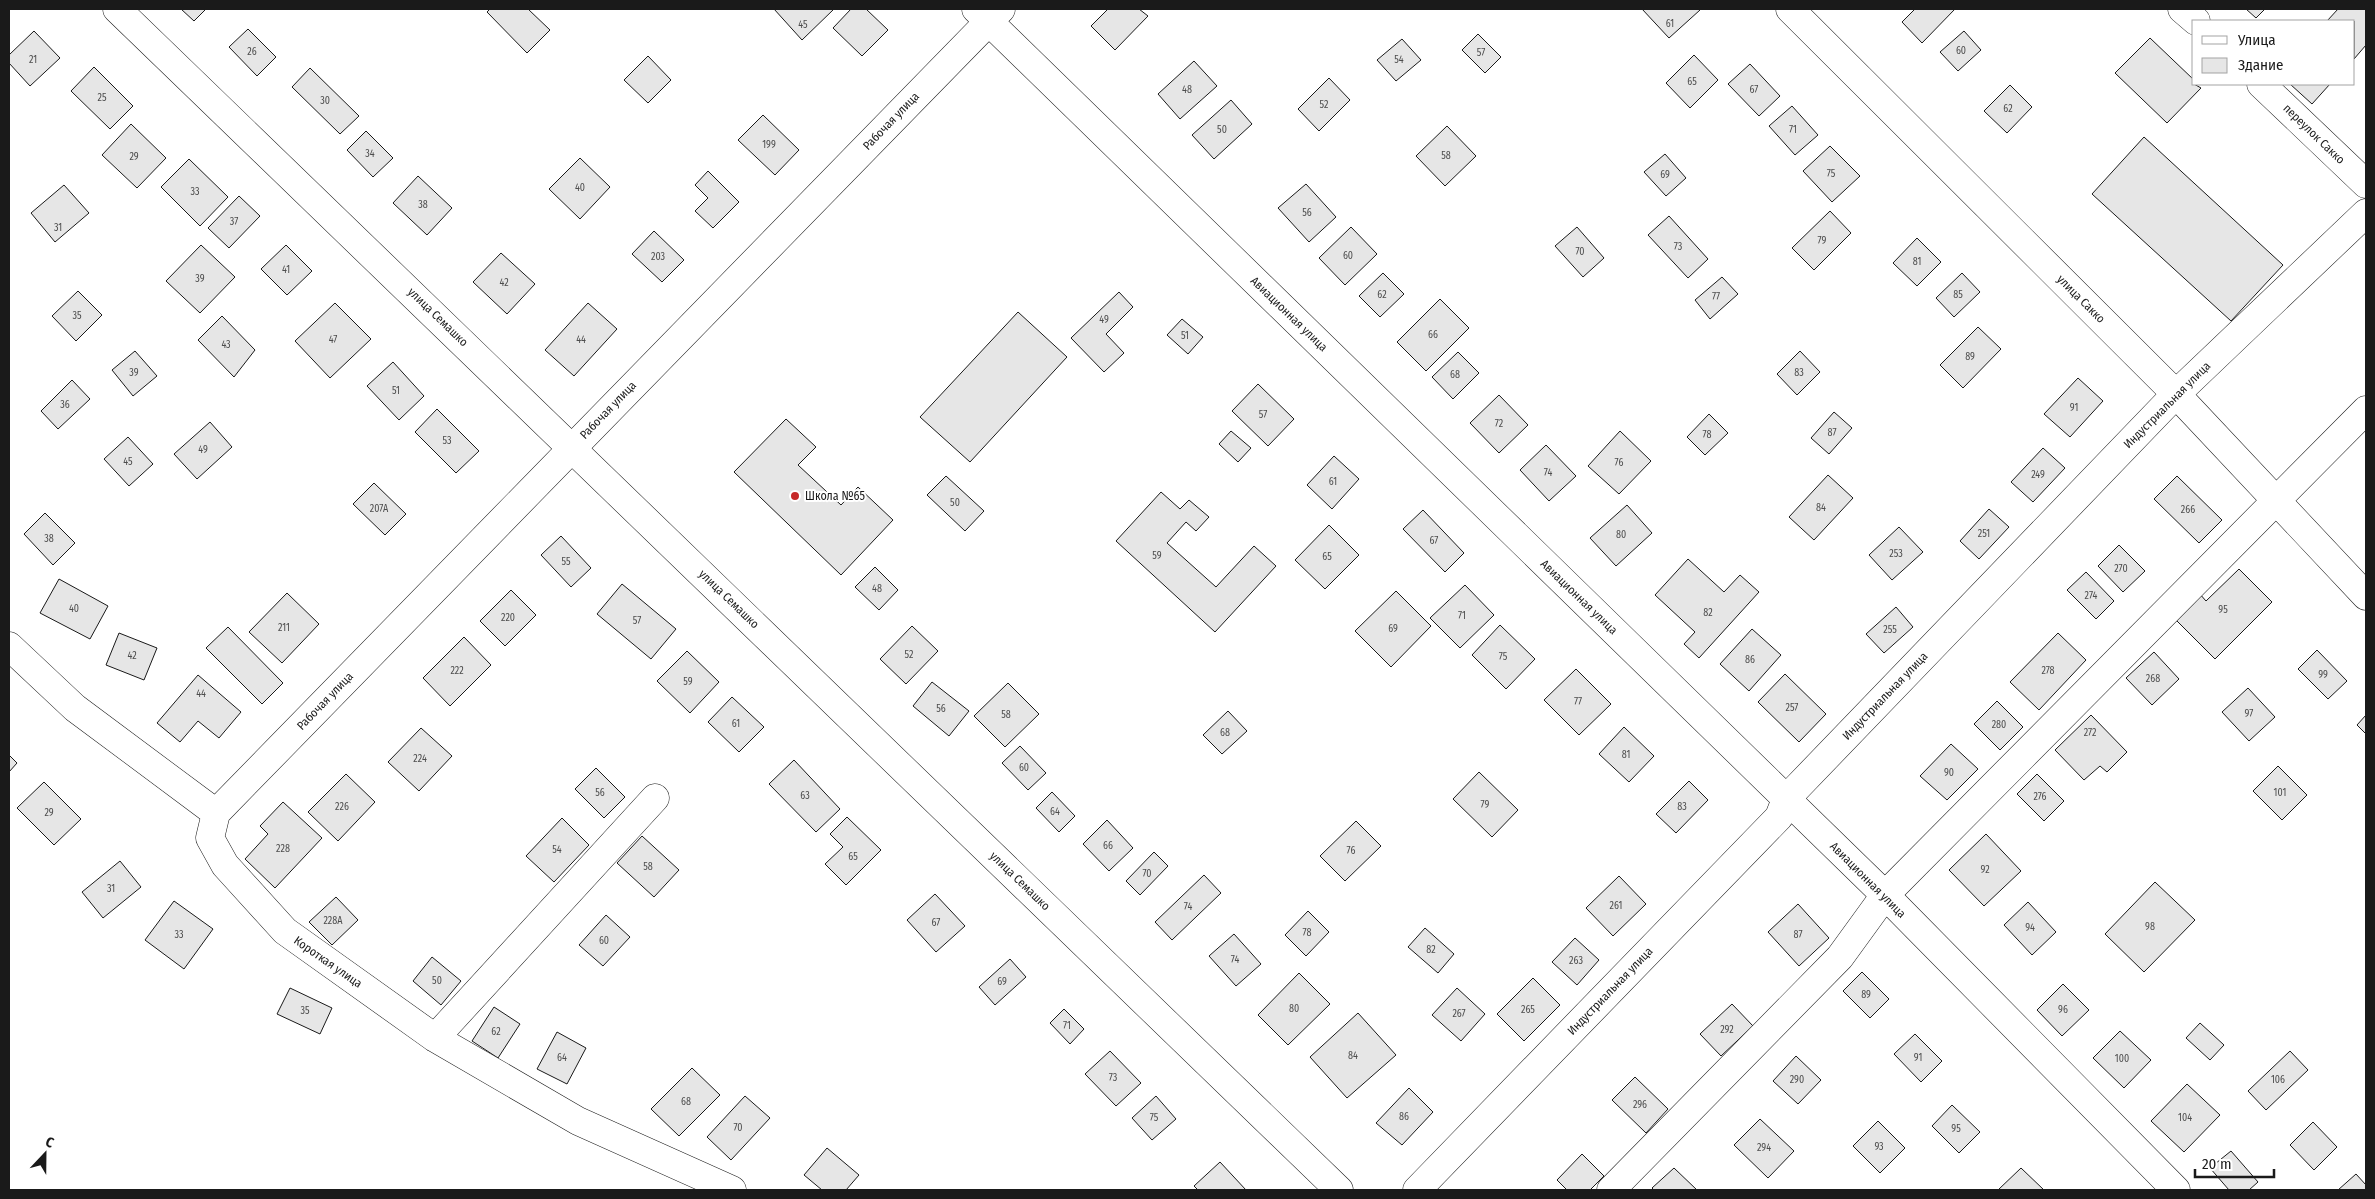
<svg xmlns="http://www.w3.org/2000/svg" width="2375" height="1199" font-family="'Fira Sans Condensed',sans-serif">
  <rect width="100%" height="100%" fill="#fff"/>
  <path fill="#e6e6e6" stroke="#1a1a1a" d="M181 9H206L194 21Z
    M490 9H528L550 30 527 53 487 12Z
    M774 9H834L802 40Z
    M851 9H866L888 30 862 56 833 28Z
    M1108 9H1139L1148 16 1115 50 1091 26Z
    M1642 9H1698L1700 10 1669 38Z
    M1915 9H1955L1922 43 1902 22Z
    M2246 9H2265L2256 18Z
    M2338 9H2366V45L2354 59V21H2327Z
    M248 29 276 57 257 76 229 47Z
    M34 31 60 58 30 86 9 63V55Z
    M1964 31 1981 50 1958 71 1940 52Z
    M1478 34 1501 57 1485 73 1462 50Z
    M2150 38 2194 80V84L2201 88 2167 123 2115 73Z
    M1402 39 1421 60 1396 81 1377 60Z
    M1694 55 1718 80 1690 108 1666 83Z
    M648 56 671 80 648 103 624 80Z
    M1194 61 1217 86 1180 119 1158 94Z
    M1750 64 1780 96 1759 116 1728 84Z
    M94 67 133 106 110 129 71 91Z
    M310 68 359 116 340 134 292 87Z
    M1329 78 1350 100 1319 131 1298 109Z
    M2290 84H2330L2312 104Z
    M2010 85 2032 107 2007 133 1984 111Z
    M1231 100 1252 124 1214 159 1192 135Z
    M1792 106 1818 135 1795 155 1769 126Z
    M763 115 799 150 775 175 738 140Z
    M131 124 166 158 137 188 102 155Z
    M1447 126 1476 156 1445 186 1416 156Z
    M366 131 393 158 373 177 347 150Z
    M2144 137 2283 265 2231 321 2092 194Z
    M1830 146 1860 176 1832 202 1803 171Z
    M1665 154 1686 178 1666 196 1644 172Z
    M580 158 610 187 580 219 549 189Z
    M189 159 228 197 200 226 161 187Z
    M708 171 739 202 713 228 695 211 708 198 695 185Z
    M418 176 452 208 427 235 393 203Z
    M1306 184 1336 217 1309 242 1278 208Z
    M64 185 89 213 55 242 31 213Z
    M239 196 260 216 229 248 208 228Z
    M1830 211 1851 233 1814 270 1792 248Z
    M1669 216 1708 259 1688 278 1648 235Z
    M1351 227 1377 254 1345 285 1319 258Z
    M1577 227 1604 258 1583 277 1555 246Z
    M654 231 684 260 662 282 632 254Z
    M1917 238 1941 262 1917 286 1893 263Z
    M201 245 235 277 200 313 166 281Z
    M286 245 312 271 287 295 261 269Z
    M501 253 535 284 507 314 473 282Z
    M1383 273 1404 294 1380 317 1359 296Z
    M1962 273 1980 292 1954 317 1936 298Z
    M1722 277 1738 294 1710 319 1695 300Z
    M78 291 102 315 76 341 52 316Z
    M1119 292 1133 307 1106 334 1124 353 1104 372 1071 338Z
    M1440 299 1469 328 1426 371 1397 342Z
    M335 303 371 339 330 378 295 341Z
    M588 303 617 329 574 376 545 350Z
    M1018 312 1067 357 970 462 920 417Z
    M222 316 255 350 234 377 198 340Z
    M1182 319 1203 337 1188 354 1167 335Z
    M1978 327 2001 349 1963 388 1940 365Z
    M135 351 157 376 133 396 112 370Z
    M1800 351 1820 372 1797 395 1777 374Z
    M1458 352 1479 373 1453 399 1432 377Z
    M393 362 424 396 399 420 367 386Z
    M2078 378 2103 401 2070 437 2044 414Z
    M72 380 90 399 58 429 41 411Z
    M1258 384 1294 419 1268 446 1232 411Z
    M1499 395 1528 425 1499 453 1470 423Z
    M437 409 479 451 456 473 415 432Z
    M1834 412 1852 428 1829 454 1811 438Z
    M1709 414 1728 433 1705 455 1687 437Z
    M786 419 816 447 798 465 841 505 858 487 893 520 841 575 734 472Z
    M210 422 232 447 197 479 174 454Z
    M1231 431 1251 448 1238 462 1219 444Z
    M1620 431 1651 461 1619 494 1588 466Z
    M128 437 153 464 129 486 104 459Z
    M1546 445 1576 476 1549 501 1520 470Z
    M2043 448 2065 468 2033 502 2011 482Z
    M1334 456 1359 479 1332 509 1307 485Z
    M1828 475 1853 498 1814 540 1789 517Z
    M946 476 984 511 965 531 927 495Z
    M2177 476 2222 520 2199 543 2154 499Z
    M374 483 406 514 385 535 353 504Z
    M1161 492 1180 509 1189 500 1209 517 1196 531 1186 522 1167 543 1216 587 1254 546 1276 566 1215 632 1116 541Z
    M1627 505 1652 533 1616 566 1590 538Z
    M1989 509 2009 527 1979 559 1960 541Z
    M1423 510 1464 553 1445 572 1403 529Z
    M45 513 75 543 53 565 24 534Z
    M1329 525 1359 555 1325 589 1295 560Z
    M1899 527 1923 552 1892 580 1869 555Z
    M561 536 591 568 571 587 541 555Z
    M2119 545 2145 571 2123 592 2098 566Z
    M1688 559 1724 592 1740 575 1759 592 1699 658 1684 644 1695 632 1655 595Z
    M875 567 898 590 879 610 855 587Z
    M2239 569 2272 602 2215 659 2174 618 2199 593 2206 601Z
    M2086 572 2114 601 2096 619 2067 590Z
    M59 579 108 606 90 639 40 613Z
    M622 584 676 629 651 659 597 614Z
    M1465 585 1494 615 1460 648 1430 618Z
    M511 590 536 615 505 646 480 621Z
    M1396 591 1431 626 1391 667 1355 631Z
    M287 593 319 624 282 663 249 632Z
    M1896 607 1913 627 1884 653 1866 634Z
    M1500 625 1535 659 1506 689 1472 655Z
    M912 626 938 651 906 684 880 659Z
    M228 627 283 683 262 704 206 648Z
    M1752 629 1781 655 1749 691 1720 664Z
    M119 633 157 648 144 680 106 665Z
    M2058 633 2086 660 2039 710 2010 682Z
    M464 637 491 665 450 706 423 678Z
    M2317 650 2347 681 2328 699 2298 669Z
    M687 651 719 682 690 713 657 681Z
    M2154 652 2179 679 2152 705 2126 678Z
    M1576 669 1611 704 1579 735 1544 700Z
    M1785 674 1826 714 1799 742 1758 702Z
    M198 675 241 712 219 738 198 721 180 742 157 723Z
    M932 682 969 711 949 736 913 706Z
    M1008 683 1039 714 1005 747 974 716Z
    M2248 688 2275 717 2249 741 2222 712Z
    M732 697 764 727 739 752 708 722Z
    M1997 701 2023 727 2000 750 1974 724Z
    M1228 711 1247 731 1222 754 1203 735Z
    M2091 715 2127 752 2107 772 2100 766 2084 780 2055 750Z
    M2366 715V734L2357 725Z
    M1624 727 1654 756 1629 782 1599 754Z
    M421 728 452 756 419 791 388 762Z
    M1951 744 1978 769 1947 800 1920 776Z
    M1020 746 1046 773 1028 790 1002 763Z
    M9 755 17 763 9 772Z
    M794 760 840 809 816 832 769 784Z
    M2278 766 2307 795 2282 820 2253 791Z
    M596 768 625 797 604 818 575 789Z
    M1479 772 1518 810 1492 837 1453 799Z
    M346 774 375 802 338 841 308 812Z
    M2037 774 2064 801 2044 821 2017 794Z
    M1689 781 1708 800 1676 833 1656 814Z
    M44 782 81 819 54 845 17 808Z
    M1052 792 1075 816 1059 832 1036 808Z
    M283 802 322 838 275 888 245 859 268 834 260 826Z
    M847 817 881 850 846 885 825 864 843 847 830 834Z
    M562 818 589 845 554 882 526 856Z
    M1107 820 1133 848 1109 871 1083 844Z
    M1356 821 1381 846 1345 881 1320 856Z
    M1986 834 2021 871 1984 906 1949 870Z
    M642 836 679 870 654 897 617 863Z
    M1154 852 1168 866 1140 895 1126 881Z
    M120 861 141 887 103 918 82 892Z
    M1204 875 1221 893 1172 940 1155 922Z
    M1619 876 1646 904 1613 936 1586 908Z
    M2155 882 2195 920 2144 972 2105 934Z
    M935 894 965 926 936 952 907 920Z
    M336 897 358 920 332 945 309 922Z
    M174 901 213 929 184 969 145 940Z
    M2028 902 2056 932 2032 955 2004 925Z
    M1798 904 1829 938 1799 966 1768 932Z
    M1308 911 1329 932 1306 956 1285 935Z
    M606 915 630 937 603 966 579 945Z
    M1425 928 1454 954 1438 973 1408 947Z
    M1234 934 1261 964 1236 986 1209 956Z
    M1575 938 1599 960 1577 985 1552 962Z
    M432 957 461 981 441 1005 413 981Z
    M1010 959 1026 977 995 1005 979 987Z
    M1862 972 1889 999 1870 1018 1843 991Z
    M1299 973 1330 1004 1288 1045 1258 1015Z
    M1533 978 1560 1005 1524 1041 1497 1014Z
    M2063 984 2089 1010 2062 1036 2037 1010Z
    M290 988 332 1008 320 1034 277 1014Z
    M1457 988 1485 1014 1461 1041 1432 1015Z
    M1732 1004 1753 1026 1721 1056 1700 1034Z
    M494 1007 520 1024 498 1058 472 1041Z
    M1064 1009 1084 1029 1070 1044 1050 1023Z
    M1358 1013 1396 1055 1347 1098 1310 1057Z
    M2200 1023 2224 1045 2210 1060 2186 1038Z
    M2120 1031 2151 1060 2124 1088 2093 1058Z
    M557 1032 586 1048 567 1084 537 1069Z
    M1915 1034 1942 1061 1921 1082 1894 1054Z
    M1110 1051 1141 1083 1116 1106 1085 1074Z
    M2290 1051 2308 1070 2266 1110 2248 1091Z
    M1796 1056 1821 1080 1798 1104 1773 1081Z
    M692 1068 720 1095 679 1136 651 1109Z
    M1635 1077 1668 1109 1646 1133 1612 1100Z
    M2187 1084 2220 1115 2184 1152 2151 1121Z
    M1409 1088 1433 1112 1402 1145 1376 1123Z
    M745 1096 770 1118 731 1160 707 1137Z
    M1156 1096 1176 1119 1152 1140 1132 1118Z
    M1952 1105 1980 1132 1959 1153 1932 1126Z
    M1760 1119 1794 1151 1768 1178 1734 1145Z
    M1878 1121 1905 1148 1880 1173 1853 1146Z
    M2313 1122 2337 1147 2314 1170 2290 1145Z
    M827 1148 859 1175 846 1190H822L804 1175Z
    M2231 1151 2258 1182 2249 1190H2229L2210 1168Z
    M1582 1154 1604 1176 1590 1190H1567L1557 1180Z
    M1220 1162 1246 1190H1198L1194 1186Z
    M1674 1168 1697 1190H1654L1652 1188Z
    M2021 1168 2044 1190H1998Z
    M2356 1174 2366 1185V1190H2338Z"/>
  <g fill="none" stroke-linecap="round" stroke-linejoin="round">
    <g stroke="#1a1a1a" stroke-width="29">
      <path id="minor" d="M976 9 1885 895 2176 1190
        M1790 9 2176 394 2366 596
        M2182 9 2196 21
        M2261 84 2366 184
        M9 646 75 708 216 813
        M216 813 1001 9
        M216 813 210 838 225 865 285 931 435 1038 578 1121 732 1190
        M435 1038 655 798
        M1417 1190 1779 817 1786 799 2176 394 2366 213
        M1611 1190 1840 957 1885 895 2366 410"/>
    </g>
    <g stroke="#1a1a1a" stroke-width="29">
      <path id="major" d="M117 9 1339 1190"/>
    </g>
    <use href="#minor" stroke="#fff" stroke-width="28"/>
    <use href="#major" stroke="#fff" stroke-width="28"/>
  </g>
  <circle fill="#c62828" stroke="#fff" stroke-width="2" cx="795" cy="496" r="5"/>
  <g text-anchor="middle" dominant-baseline="central" stroke-width="4" stroke-linejoin="round" paint-order="stroke">
    <g font-size="10" fill="#4d4d4d">
      <text x="1670" y="24">61</text>
      <text x="803" y="25">45</text>
      <text x="1961" y="51">60</text>
      <text x="252" y="52">26</text>
      <text x="1481" y="53">57</text>
      <text x="33" y="60">21</text>
      <text x="1399" y="60">54</text>
      <text x="1692" y="82">65</text>
      <text x="1187" y="90">48</text>
      <text x="1754" y="90">67</text>
      <text x="102" y="98">25</text>
      <text x="325" y="101">30</text>
      <text x="1324" y="105">52</text>
      <text x="2008" y="109">62</text>
      <text x="1222" y="130">50</text>
      <text x="1793" y="130">71</text>
      <text x="769" y="145">199</text>
      <text x="370" y="154">34</text>
      <text x="1446" y="156">58</text>
      <text x="134" y="157">29</text>
      <text x="1831" y="174">75</text>
      <text x="1665" y="175">69</text>
      <text x="580" y="188">40</text>
      <text x="195" y="192">33</text>
      <text x="423" y="205">38</text>
      <text x="1307" y="213">56</text>
      <text x="234" y="222">37</text>
      <text x="58" y="228">31</text>
      <text x="1822" y="241">79</text>
      <text x="1678" y="247">73</text>
      <text x="1580" y="252">70</text>
      <text x="1348" y="256">60</text>
      <text x="658" y="257">203</text>
      <text x="1917" y="262">81</text>
      <text x="286" y="270">41</text>
      <text x="200" y="279">39</text>
      <text x="504" y="283">42</text>
      <text x="1382" y="295">62</text>
      <text x="1958" y="295">85</text>
      <text x="1716" y="297">77</text>
      <text x="77" y="316">35</text>
      <text x="1104" y="320">49</text>
      <text x="1433" y="335">66</text>
      <text x="1185" y="336">51</text>
      <text x="333" y="340">47</text>
      <text x="581" y="340">44</text>
      <text x="226" y="345">43</text>
      <text x="1970" y="357">89</text>
      <text x="134" y="373">39</text>
      <text x="1799" y="373">83</text>
      <text x="1455" y="375">68</text>
      <text x="396" y="391">51</text>
      <text x="65" y="405">36</text>
      <text x="2074" y="408">91</text>
      <text x="1263" y="415">57</text>
      <text x="1499" y="424">72</text>
      <text x="1832" y="433">87</text>
      <text x="1707" y="435">78</text>
      <text x="447" y="441">53</text>
      <text x="203" y="450">49</text>
      <text x="128" y="462">45</text>
      <text x="1619" y="463">76</text>
      <text x="1548" y="473">74</text>
      <text x="2038" y="475">249</text>
      <text x="1333" y="482">61</text>
      <text x="955" y="503">50</text>
      <text x="1821" y="508">84</text>
      <text x="379" y="509">207А</text>
      <text x="2188" y="510">266</text>
      <text x="1984" y="534">251</text>
      <text x="1621" y="535">80</text>
      <text x="49" y="539">38</text>
      <text x="1434" y="541">67</text>
      <text x="1896" y="554">253</text>
      <text x="1157" y="556">59</text>
      <text x="1327" y="557">65</text>
      <text x="566" y="562">55</text>
      <text x="2121" y="569">270</text>
      <text x="877" y="589">48</text>
      <text x="2091" y="596">274</text>
      <text x="74" y="609">40</text>
      <text x="2223" y="610">95</text>
      <text x="1708" y="613">82</text>
      <text x="1462" y="616">71</text>
      <text x="508" y="618">220</text>
      <text x="637" y="621">57</text>
      <text x="284" y="628">211</text>
      <text x="1393" y="629">69</text>
      <text x="1890" y="630">255</text>
      <text x="909" y="655">52</text>
      <text x="132" y="656">42</text>
      <text x="1503" y="657">75</text>
      <text x="1750" y="660">86</text>
      <text x="457" y="671">222</text>
      <text x="2048" y="671">278</text>
      <text x="2323" y="675">99</text>
      <text x="2153" y="679">268</text>
      <text x="688" y="682">59</text>
      <text x="201" y="694">44</text>
      <text x="1578" y="702">77</text>
      <text x="1792" y="708">257</text>
      <text x="941" y="709">56</text>
      <text x="2249" y="714">97</text>
      <text x="1006" y="715">58</text>
      <text x="736" y="724">61</text>
      <text x="1999" y="725">280</text>
      <text x="1225" y="733">68</text>
      <text x="2090" y="733">272</text>
      <text x="1626" y="755">81</text>
      <text x="420" y="759">224</text>
      <text x="1024" y="768">60</text>
      <text x="1949" y="773">90</text>
      <text x="600" y="793">56</text>
      <text x="2280" y="793">101</text>
      <text x="805" y="796">63</text>
      <text x="2040" y="797">276</text>
      <text x="1485" y="805">79</text>
      <text x="342" y="807">226</text>
      <text x="1682" y="807">83</text>
      <text x="1055" y="812">64</text>
      <text x="49" y="813">29</text>
      <text x="1108" y="846">66</text>
      <text x="283" y="849">228</text>
      <text x="557" y="850">54</text>
      <text x="1351" y="851">76</text>
      <text x="853" y="857">65</text>
      <text x="648" y="867">58</text>
      <text x="1985" y="870">92</text>
      <text x="1147" y="874">70</text>
      <text x="111" y="889">31</text>
      <text x="1616" y="906">261</text>
      <text x="1188" y="907">74</text>
      <text x="333" y="921">228А</text>
      <text x="936" y="923">67</text>
      <text x="2150" y="927">98</text>
      <text x="2030" y="928">94</text>
      <text x="1307" y="933">78</text>
      <text x="179" y="935">33</text>
      <text x="1798" y="935">87</text>
      <text x="604" y="941">60</text>
      <text x="1431" y="950">82</text>
      <text x="1235" y="960">74</text>
      <text x="1576" y="961">263</text>
      <text x="437" y="981">50</text>
      <text x="1002" y="982">69</text>
      <text x="1866" y="995">89</text>
      <text x="1294" y="1009">80</text>
      <text x="1528" y="1010">265</text>
      <text x="2063" y="1010">96</text>
      <text x="305" y="1011">35</text>
      <text x="1459" y="1014">267</text>
      <text x="1067" y="1026">71</text>
      <text x="1727" y="1030">292</text>
      <text x="496" y="1032">62</text>
      <text x="1353" y="1056">84</text>
      <text x="562" y="1058">64</text>
      <text x="1918" y="1058">91</text>
      <text x="2122" y="1059">100</text>
      <text x="1113" y="1078">73</text>
      <text x="1797" y="1080">290</text>
      <text x="2278" y="1080">106</text>
      <text x="686" y="1102">68</text>
      <text x="1640" y="1105">296</text>
      <text x="1404" y="1117">86</text>
      <text x="1154" y="1118">75</text>
      <text x="2185" y="1118">104</text>
      <text x="738" y="1128">70</text>
      <text x="1956" y="1129">95</text>
      <text x="1879" y="1147">93</text>
      <text x="1764" y="1148">294</text>
    </g>
    <g font-size="12" fill="#1a1a1a" stroke="#fff">
      <text transform="translate(891 121) rotate(-46)">Рабочая улица</text>
      <text transform="translate(2314 134) rotate(44)">переулок Сакко</text>
      <text transform="translate(2081 299) rotate(45)">улица Сакко</text>
      <text transform="translate(1289 314) rotate(44)">Авиационная улица</text>
      <text transform="translate(438 317) rotate(44)">улица Семашко</text>
      <text transform="translate(2167 405) rotate(-45)">Индустриальная улица</text>
      <text transform="translate(608 410) rotate(-46)">Рабочая улица</text>
      <text transform="translate(1579 597) rotate(44)">Авиационная улица</text>
      <text transform="translate(729 599) rotate(44)">улица Семашко</text>
      <text transform="translate(1885 696) rotate(-46)">Индустриальная улица</text>
      <text transform="translate(325 701) rotate(-46)">Рабочая улица</text>
      <text transform="translate(1868 880) rotate(45)">Авиационная улица</text>
      <text transform="translate(1020 881) rotate(44)">улица Семашко</text>
      <text transform="translate(328 962) rotate(35)">Короткая улица</text>
      <text transform="translate(1610 991) rotate(-46)">Индустриальная улица</text>
    </g>
    <g font-size="12" fill="#1a1a1a" stroke="#fff" text-anchor="start">
      <text x="805" y="496">Школа №65</text>
    </g>
  </g>
  <rect width="2375" height="1199" fill="none" stroke="#1a1a1a" stroke-width="20"/>
  <rect x="2192" y="20" width="162" height="65" fill="#ffffff" stroke="#a3a3a3"/>
  <rect x="2202" y="36" width="25" height="8" fill="#ffffff" stroke="#a3a3a3"/>
  <text x="2238" y="45" font-size="15" fill="#1a1a1a">Улица</text>
  <rect x="2202" y="58" width="25" height="15" fill="#e6e6e6" stroke="#a3a3a3"/>
  <text x="2238" y="70" font-size="15" fill="#1a1a1a">Здание</text>
  <g transform="translate(45 1154) rotate(22)" stroke="#ffffff" stroke-width="4" paint-order="stroke">
  <path d="M0-4L9 19L0 12L-9 19Z" fill="#1a1a1a"/>
  <text y="-8" font-size="14" font-weight="bold" text-anchor="middle" fill="#1a1a1a">С</text>
  </g>
  <path d="M2195 1169v8h79v-8" fill="none" stroke="#1a1a1a" stroke-width="2.5"/>
  <text x="2202" y="1169" font-size="15" fill="#1a1a1a" stroke="#ffffff" stroke-width="4" paint-order="stroke">20 m</text>
</svg>
